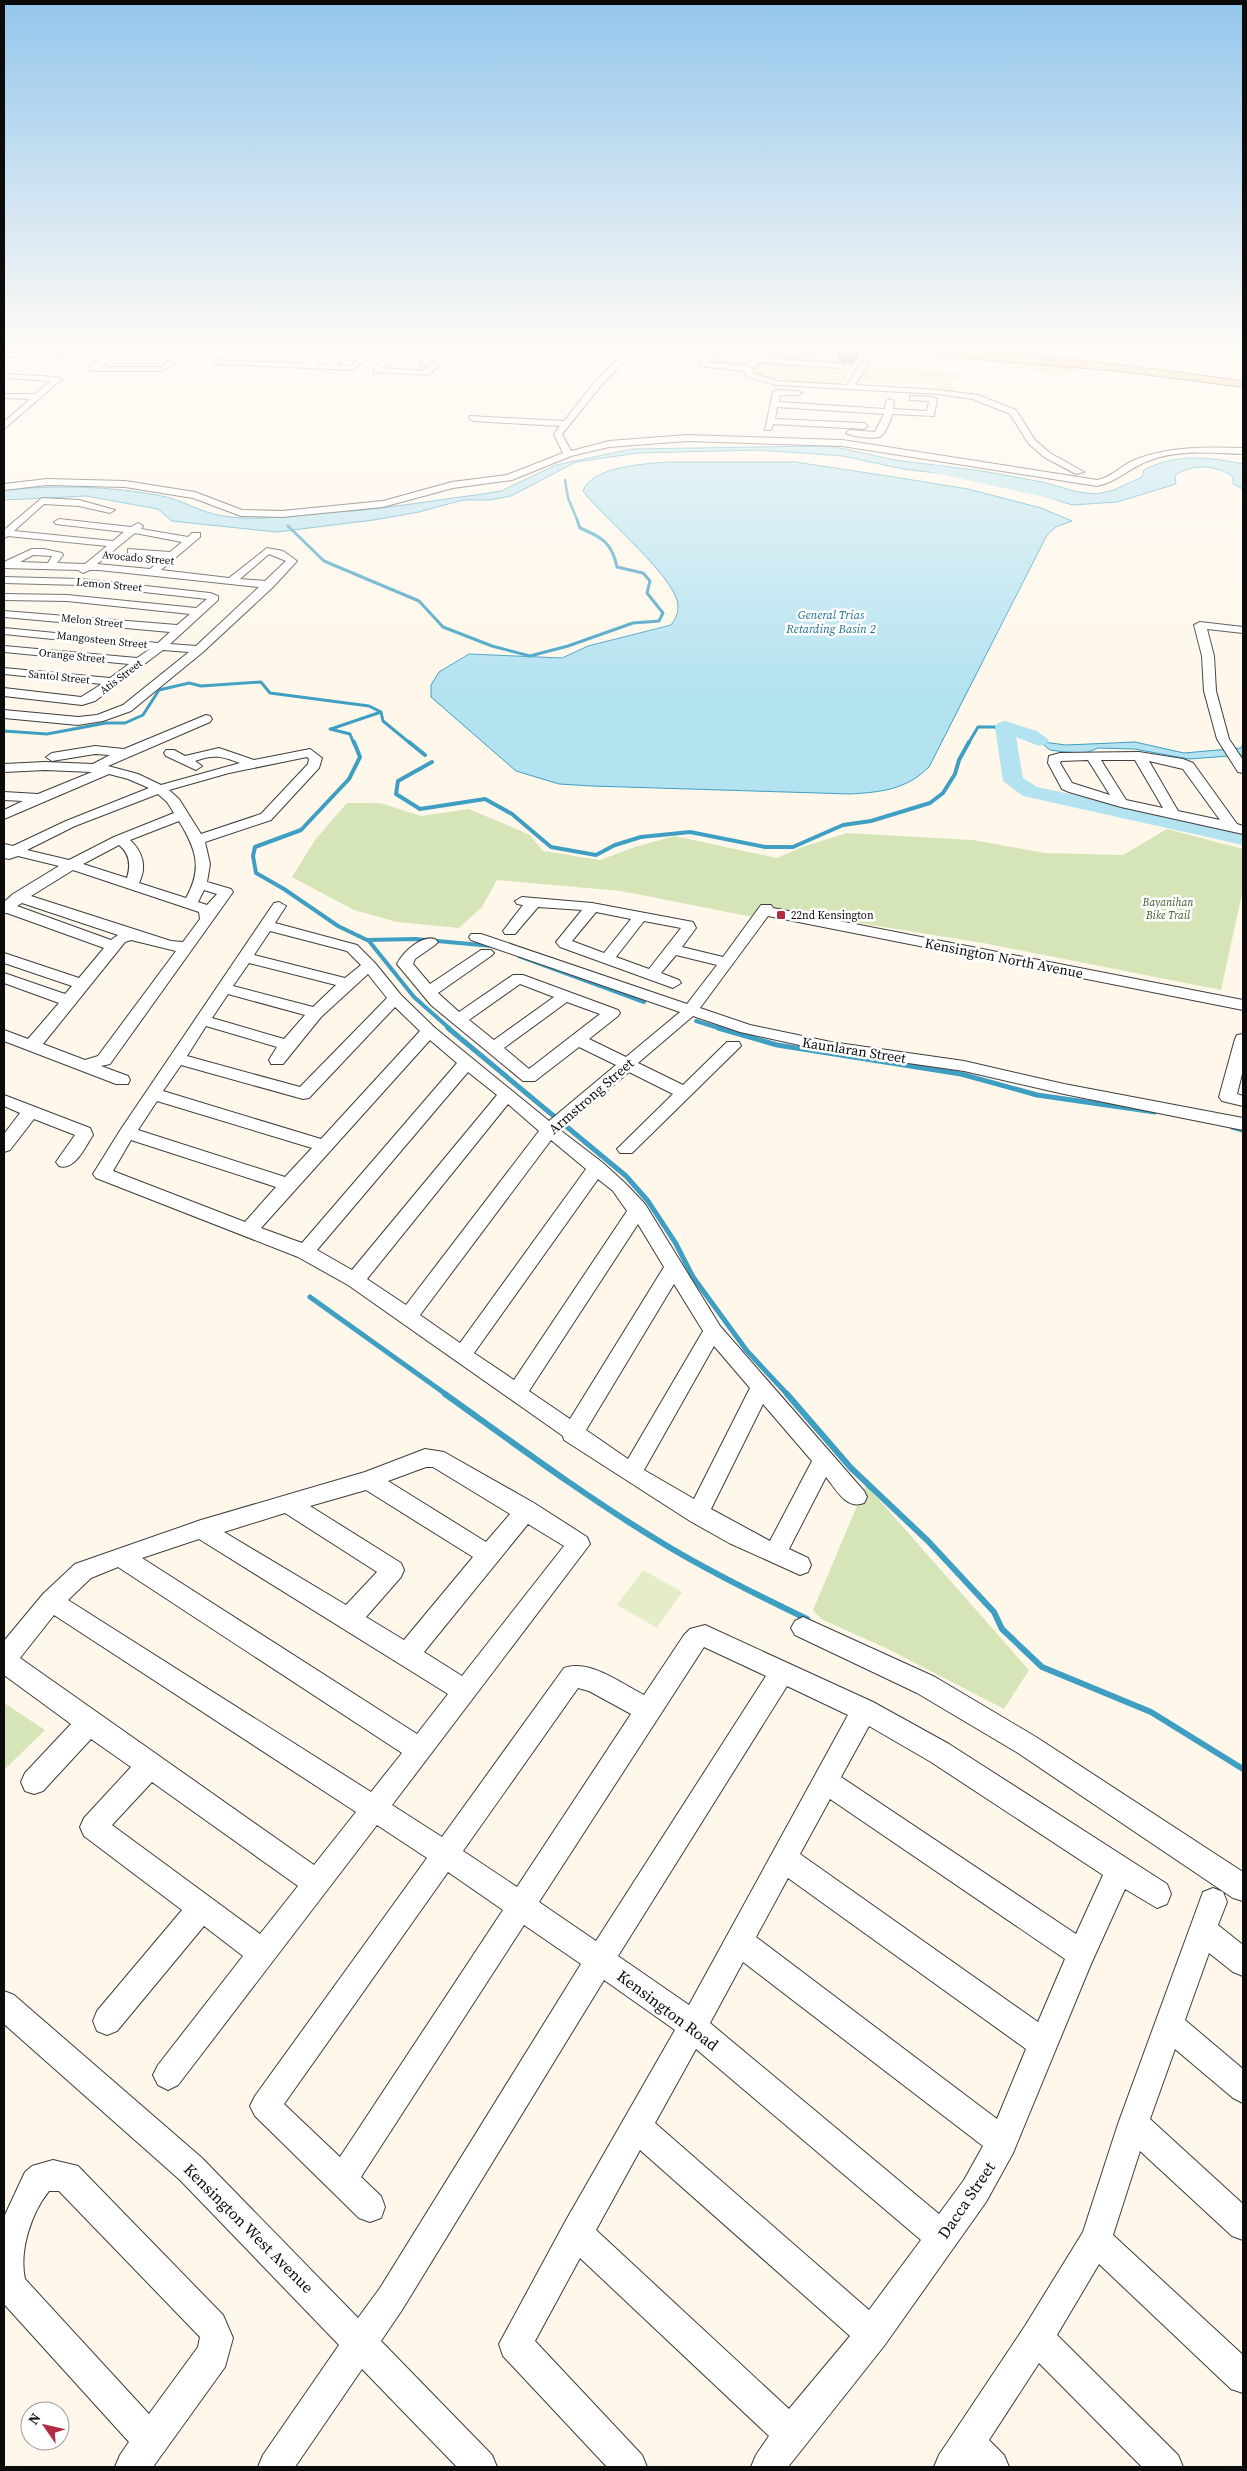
<svg xmlns="http://www.w3.org/2000/svg" width="1247" height="2471" font-family="'Source Serif 4',serif">
  <rect width="100%" height="100%" fill="#fef7ea"/>
  <path fill="#d5e5b7" d="M704 348H827L825 351 837 353 840 358 838 364 853 365 842 384 729 376 732 369 688 365Z
    M995 360 1076 366 1072 372C1053 375 1010 372 995 360Z
    M867 366 966 374 951 381 954 390 937 389 933 384 858 381Z
    M347 803H380L421 816 469 809 530 835 543 851 600 860 635 847 675 836 777 858 802 847 847 833 973 840 1044 853 1123 855 1167 829 1243 849V889L1221 990 983 943 760 907 753 917 621 891 497 880 482 907 459 928 397 922 354 910 292 877 315 840Z
    M866 1485 1029 1670 1004 1709 888 1649 821 1619 813 1610Z
    M4 1703 45 1730 4 1770Z"/>
  <path fill="#e5edc8" d="M798 368 833 371 825 381 790 378Z
    M643 1570 682 1592 657 1628 617 1605Z"/>
  <path fill="#b3e2f1" stroke="#3f9fc3" d="M821 446 835 447 895 460 982 471 1042 482 1078 492 1096 494 1114 490 1142 477 1144 470C1176 453 1209 457 1243 464V489L1233 484V477C1217 464 1192 464 1175 475L1176 484 1117 502 1072 505 996 480 903 469 843 456 759 450 638 453 576 462 511 496 490 500H463L419 512 374 520 276 532 172 521 158 509 86 496 4 500V490C57 485 110 486 162 496 183 500 201 513 223 516 253 521 281 517 310 513 328 512 345 512 363 510 403 506 443 499 483 494L501 491 556 465 632 449Z
    M672 462H795L894 477 968 489 1041 508 1072 521 1056 527 1047 535 929 767C906 790 881 792 850 794L592 786 559 784 516 771 431 697V685L439 672 469 654 562 658 588 646 671 625C675 619 678 615 678 607 679 579 602 517 583 491 591 466 650 463 672 462Z
    M999 725 1035 732 1043 742 1066 745 1135 742 1184 753 1241 748 1243 744V755L1189 759 1134 749 1098 748 1086 753 1065 752 1050 750 1038 740 994 728Z"/>
  <g fill="none" stroke-linecap="round" stroke-linejoin="round">
    <path stroke="#3f9fc3" stroke-width="2.5" d="M565 480 568 498 578 522"/>
    <path stroke="#3f9fc3" stroke-width="3" d="M288 526 324 561 419 601 443 627 492 646 530 656 568 646 633 623 659 621 663 613 647 593 650 581 643 573 617 567C612 543 602 537 580 528L577 520
      M330 729 350 734 354 744
      M331 729 381 712
      M4 731 47 734 106 723H125L143 715 159 690 189 683 201 686 261 682 270 693 369 706 381 712 383 721 411 744
      M968 744 978 727H1000"/>
    <path stroke="#3f9fc3" stroke-width="4" d="M354 742 360 757 349 779 301 830 255 847 253 856 256 873 284 889 338 926 367 940 415 939 492 946
      M409 742 425 755
      M432 762 398 781 396 794 420 809 485 799 512 814 551 847 596 855 615 845 641 837 690 832 765 847H793L843 825 871 821 930 803 943 793 955 774 959 760 969 742
      M369 941 414 997 450 1029
      M519 956 644 1002
      M696 1021 722 1029"/>
    <path stroke="#3f9fc3" stroke-width="5" d="M448 1028 626 1176 648 1201 675 1242 693 1277 747 1351 788 1395
      M718 1028 777 1045 961 1074 1037 1095 1155 1112
      M1232 1127 1243 1130
      M310 1297 447 1395"/>
    <path stroke="#3f9fc3" stroke-width="6" d="M445 1394C515 1444 585 1496 659 1541 706 1570 757 1595 807 1619
      M787 1394 851 1468 928 1541 994 1612 1002 1629 1042 1667 1151 1712 1243 1769"/>
    <path fill="#b3e2f1" fill-rule="evenodd" d="M935 465 1068 492 1076 497 1068 502 930 472 928 469 930 466Z
      M1005 721 1037 731 1049 740 1046 744 1039 746 1016 737 1023 778 1037 787 1243 831V845L1023 796 1003 781 995 727 998 723Z"/>
    <g stroke="#3e3e3e" stroke-width="2">
      <path id="minor" d="M116 348H125L101 367H161L185 348H194L163 371H90V367Z
        M301 348H310L293 363 305 364 323 348H332L314 364 328 365 346 348H355L337 365 351 366 372 348H381L353 370 217 364 213 362 217 360 284 363Z
        M400 348H409L384 368 423 371 429 366 421 365V361L437 348H446L430 362 440 365 428 375 374 372V368Z
        M628 348H637L600 387 562 434 571 451 609 441 687 435 842 440 1097 480C1113 477 1122 464 1137 459 1170 446 1208 447 1243 448V454C1212 453 1177 449 1148 461 1129 468 1117 482 1097 486L842 446 687 441 609 447 571 456 512 480 453 488 383 507 282 517 241 516 193 498 125 487 47 485 4 490V484L47 479 125 481 195 492 242 510 282 511 383 501 452 482 507 475 563 453 554 434 560 426 473 421 469 418 470 416 564 421 594 383Z
        M713 348H721L709 362 746 366 765 348H774L764 358 844 364V368H841L759 362 752 369 753 373 777 381 847 385 870 348H878L855 385 938 390 978 395 1016 410 1035 440 1050 453 1084 472 1076 474 1044 457 1029 444 1010 414 973 399 938 394 776 385 746 376 744 371 700 366V362Z
        M782 348H800L799 352 817 355C811 359 796 358 790 354L792 351Z
        M4 353 60 354 64 356 60 358 4 357Z
        M4 374 58 377 62 379 4 429V422L30 399 4 398V394H35L51 381 4 378Z
        M777 390 798 391 802 393 798 395H780L779 402 885 409 886 401 890 399 894 401 893 409 927 411 929 401 910 400V396L933 397 937 399 934 416 892 414C891 420 886 432 881 436 877 440 850 436 846 433L850 430 875 432 884 414 777 407 775 419 864 423 868 426 864 429 773 424 771 430H765L773 392Z
        M42 498 79 500 115 510 110 513 79 506 44 504 14 531 113 541 124 532 56 524 54 522 59 519 131 527 138 523 143 526 141 529 188 537 192 533H200V537L161 570 229 578 267 548 283 551 297 561 273 587 203 652 131 711 103 721 78 725 4 718V710L78 717 97 715 123 705 189 652 163 650 95 701 82 705 4 696V688L81 697 102 684 4 674V668L110 678 129 664 4 652V646L137 658 150 649 4 634V628L158 643 170 632 4 617V611L177 625 190 614 67 601 4 600V594L67 595 196 608 207 599 81 585 4 583V577L81 579 210 593 218 596V600L170 644 196 646 259 587 99 570H90L83 573 78 570 4 568V562L32 549H44L62 553 63 555 57 563 85 564 107 546 8 536 4 538V530ZM135 533 182 542 170 552 128 549V553L132 554 164 557 150 569 97 564ZM269 554 286 561 265 581 240 579ZM33 555 52 556 48 563 20 562Z
        M1200 622 1243 627V633L1207 629 1214 656 1216 691 1229 739 1243 760V773L1238 772 1217 739 1204 691 1202 656 1194 625Z
        M206 715 210 716 212 719 210 722 108 766 138 774 161 785 240 763C222 756 213 754 195 761L202 766 196 770 166 756 164 753 166 750H174L185 756 219 748 254 760 310 749 322 758 319 768 271 820 205 842 210 864 207 882 231 889 233 892 110 1064 101 1066 128 1076 130 1080 128 1084H116L4 1041V1030L28 1039 59 1003 4 983V973L65 994 72 986 4 963V953L79 978 104 948 7 913H4V902L13 894 59 866 18 856 9 859 4 858V844L13 846 66 821 149 788 128 779 109 774 4 819V810L23 801 4 800V792L38 794 92 772 45 770 4 772V764L45 762 93 764 110 755 95 754 52 761 46 757 52 753 95 746 124 749ZM307 757 309 759 308 764 261 814 201 834 179 799 169 790 229 773ZM158 794 167 802 174 813 114 837 69 860 27 850 75 826ZM179 821C196 849 203 868 186 898L139 883C147 867 143 852 130 840ZM119 845C130 854 131 865 127 878L83 864ZM73 870 199 912 200 919 183 942 171 941 31 896ZM204 890 217 894 207 905 198 902ZM22 903 118 935 111 940 17 906ZM131 940 176 951 98 1056 85 1060 43 1044 125 942Z
        M1139 752 1183 759 1193 763 1237 824 1243 826V834L1121 807 1069 792 1062 789 1048 763 1049 756 1060 753ZM1088 760 1110 795 1072 783 1060 763 1061 761ZM1101 760H1135L1163 808 1126 800ZM1149 761 1183 769 1220 820 1178 811Z
        M522 897 592 903 693 922 696 928 682 947 723 957 761 905H771L773 908 1243 1000V1010L768 916 700 1008 750 1025 831 1042 964 1061 1064 1084 1243 1118V1130L1064 1094 964 1071 831 1052 740 1032 693 1016 638 1063 683 1085 727 1042H739L741 1046 632 1153H620L617 1149 673 1094 629 1072 560 1130 603 1163 625 1183 645 1204 720 1326 864 1491 867 1497 864 1503C846 1510 836 1489 826 1477L789 1549 808 1558 811 1565 808 1572 800 1575 729 1543 690 1521 564 1440 563 1436 348 1285 298 1257 96 1178 93 1174 121 1129 274 903 279 902 286 906 275 923 357 945 375 963 401 995 435 1028 549 1121 616 1065 579 1047 535 1081H523L431 1005 397 964C403 952 421 935 435 939L438 942 435 945 415 959 413 964 430 984 481 950H491L494 953 491 956 438 993 459 1012 513 975H523L618 1010 620 1013 618 1016 589 1039 626 1057 680 1012 471 940 469 937 471 934H481L687 1004 717 965 676 955 661 973 679 980 681 983 673 988 560 947 556 942 582 910 538 907 515 934H505L503 931 523 905 517 904 515 901ZM596 912 631 919 604 953 572 941ZM644 921 681 928 649 969 616 957ZM270 931 347 951 361 965 345 978 254 955ZM249 963 336 985 313 1007 233 986ZM368 974 387 998 300 1087 187 1056 206 1026 277 1047 269 1060 271 1064H283L321 1017ZM520 984 554 997 494 1040 469 1020ZM228 994 305 1015 284 1039 212 1018ZM567 1002 600 1014 529 1069 504 1048ZM395 1007 420 1031 321 1139 163 1091 181 1065 303 1099 309 1098ZM430 1040 457 1063 302 1243 261 1228ZM468 1072 497 1095 352 1270 317 1250ZM157 1101 312 1148 285 1177 138 1130ZM508 1104 539 1131 406 1305 367 1279ZM131 1140 276 1187 245 1222 113 1171ZM551 1140 586 1169 460 1343 420 1315ZM598 1179 613 1191 627 1211 514 1380 474 1353ZM638 1224 664 1267 570 1419 529 1391ZM674 1284 703 1331 628 1459 586 1430ZM714 1346 750 1388 694 1499 644 1470ZM763 1404 812 1461 770 1541 711 1509Z
        M1243 1034V1070L1237 1094 1243 1096V1106L1222 1101 1219 1097 1235 1039 1237 1035Z
        M4 1095 90 1128 93 1135C85 1147 75 1171 59 1166L56 1162 75 1135 34 1119 10 1150 4 1152V1134L20 1113 4 1106Z
        M425 1449 444 1452 534 1503 587 1537 590 1544 392 1805 442 1837 564 1668C590 1659 622 1684 644 1695L684 1635 690 1629 705 1625 873 1702 949 1744 1167 1884 1171 1894 1167 1904 1157 1908 1125 1889 1091 1964 1013 2153 986 2202 884 2346 788 2467H751L756 2455 769 2436 580 2258 535 2341 642 2455 647 2467H607L503 2356 499 2344 565 2222 675 2030 604 1980 402 2310 381 2341 492 2455 497 2467H457L362 2369 295 2467H258L263 2455 339 2345 180 2180 4 2024V1991L14 1995 202 2158 358 2318 380 2288 581 1964 524 1925 361 2177 381 2196 385 2207 381 2218 370 2222 359 2218 255 2116 250 2106 255 2096 427 1858 377 1825 178 2085 168 2090 158 2085 153 2075 158 2065 243 1956 204 1926 117 2031 107 2035 97 2031 93 2021 97 2011 182 1910 84 1836 80 1827 84 1818 131 1767 91 1739 43 1791 34 1794 25 1791 21 1782 25 1773 71 1724 4 1675V1641L43 1594 75 1564 201 1520 365 1472ZM426 1467H433L510 1514 486 1542 388 1481ZM366 1490 473 1557 404 1640 366 1617 401 1577 404 1570 401 1563 310 1506ZM285 1513 377 1572 346 1605 224 1532ZM528 1524 564 1546 462 1676 424 1652ZM199 1539 448 1694 417 1734 142 1558ZM118 1567 402 1753 371 1792 68 1600 91 1578ZM54 1615 356 1812 314 1865 20 1658ZM704 1647 766 1676 596 1941 539 1902ZM787 1686 848 1715 689 2005 618 1956ZM578 1688 589 1691 631 1714 517 1887 463 1851ZM869 1726 931 1762 1103 1875 1076 1934 841 1777ZM152 1782 298 1886 260 1934 112 1825ZM830 1799 1065 1959 1038 2022 800 1854ZM448 1872 503 1910 340 2157 284 2104ZM788 1878 1026 2049 997 2119 756 1937ZM743 1962 983 2146 964 2180 939 2214 710 2023ZM696 2049 921 2240 869 2310 655 2123ZM640 2150 850 2336 789 2409 596 2230Z
        M803 1617 935 1677 1036 1737 1243 1872V1901L1233 1898 1018 1753 917 1693 795 1635 791 1628 795 1621Z
        M1213 1888 1223 1892 1227 1902 1218 1925 1243 1945V1976L1233 1972 1209 1953 1185 2020 1243 2069V2103L1233 2098 1175 2049 1150 2119 1243 2204V2240L1232 2236 1140 2151 1113 2235 1243 2355V2393L1231 2389 1099 2264 1057 2335 1178 2455 1183 2467H1142L1039 2363 989 2440 1004 2455 1009 2467H934L939 2455 1025 2326 1083 2232 1118 2124 1203 1892Z
        M53 2160 78 2166 223 2315 233 2338 225 2367 153 2467H115L120 2455 129 2442 4 2304V2217L25 2172 32 2166ZM49 2191H59L200 2337 198 2347 149 2414 25 2279C19 2251 31 2213 49 2191Z"/>
    </g>
    <g stroke="#1c1c1c" stroke-width="2">
      <path id="major" d="M877 348C999 348 1122 365 1243 381V387L1121 371 882 351Z"/>
    </g>
    <use href="#minor" fill="#fff" fill-rule="evenodd"/>
    <use href="#major" fill="#efbd69" fill-rule="evenodd"/>
  </g>
  <path fill="#47403e" d="M840 348H863V350L853 365 838 362 839 352Z"/>
  <path fill="#3a3432" d="M859 348H863V350L853 365 854 355Z"/>
  <path fill="#534b48" stroke="#3a3432" d="M840 348H859L854 355 839 352Z"/>
  <linearGradient id="sky" x2="0" y2="1"><stop stop-color="#93c6ec"/><stop offset="0.5" stop-color="#fffbf6"/><stop offset="1" stop-color="#fffbf6" stop-opacity="0"/></linearGradient>
  <rect width="1247" height="694" fill="url(#sky)"/>
  <rect fill="#b02d44" stroke="#fff" stroke-width="2" x="776" y="910" width="10" height="10" rx="2.5"/>
  <g text-anchor="middle" dominant-baseline="central" stroke-width="5" stroke-linejoin="round" paint-order="stroke">
    <g font-size="11" fill="#0b0b0b" stroke="#fff">
      <text transform="translate(138 558) rotate(5)">Avocado Street</text>
      <text transform="translate(109 585) rotate(5)">Lemon Street</text>
      <text transform="translate(92 621) rotate(6)">Melon Street</text>
      <text transform="translate(102 640) rotate(6)">Mangosteen Street</text>
      <text transform="translate(72 656) rotate(6)">Orange Street</text>
      <text transform="translate(59 677) rotate(6)">Santol Street</text>
      <text transform="translate(121 677) rotate(-37)">Atis Street</text>
    </g>
    <g font-size="11" font-style="italic" fill="#355d21" stroke="#fff">
      <text x="1168" y="902">Bayanihan<tspan x="1168" dy="13">Bike Trail</tspan></text>
    </g>
    <g font-size="11" fill="#0b0b0b" stroke="#fff" text-anchor="start">
      <text x="791" y="915">22nd Kensington</text>
    </g>
    <g font-size="12" font-style="italic" fill="#1e6f93" stroke="#fff">
      <text x="831" y="615">General Trias<tspan x="831" dy="14">Retarding Basin 2</tspan></text>
    </g>
    <g font-size="14" fill="#0b0b0b" stroke="#fff">
      <text transform="translate(1004 958) rotate(11)">Kensington North Avenue</text>
      <text transform="translate(854 1050) rotate(9)">Kaunlaran Street</text>
      <text transform="translate(591 1096) rotate(-41)">Armstrong Street</text>
    </g>
    <g font-size="16" fill="#0b0b0b" stroke="#fff">
      <text transform="translate(668 2010) rotate(37)">Kensington Road</text>
      <text transform="translate(966 2200) rotate(-56)">Dacca Street</text>
      <text transform="translate(249 2228) rotate(45)">Kensington West Avenue</text>
    </g>
  </g>
  <rect width="1247" height="2471" fill="none" stroke="#0b0b0b" stroke-width="10"/>
  <g transform="translate(45 2426) rotate(304)"><circle r="24" fill="#ffffff" stroke="#9d9d9d"/>
  <path d="M0-4L9 19L0 12L-9 19Z" fill="#b02d44"/>
  <text y="-8" font-size="14" font-weight="bold" text-anchor="middle" fill="#0b0b0b">N</text>
  </g>
</svg>
